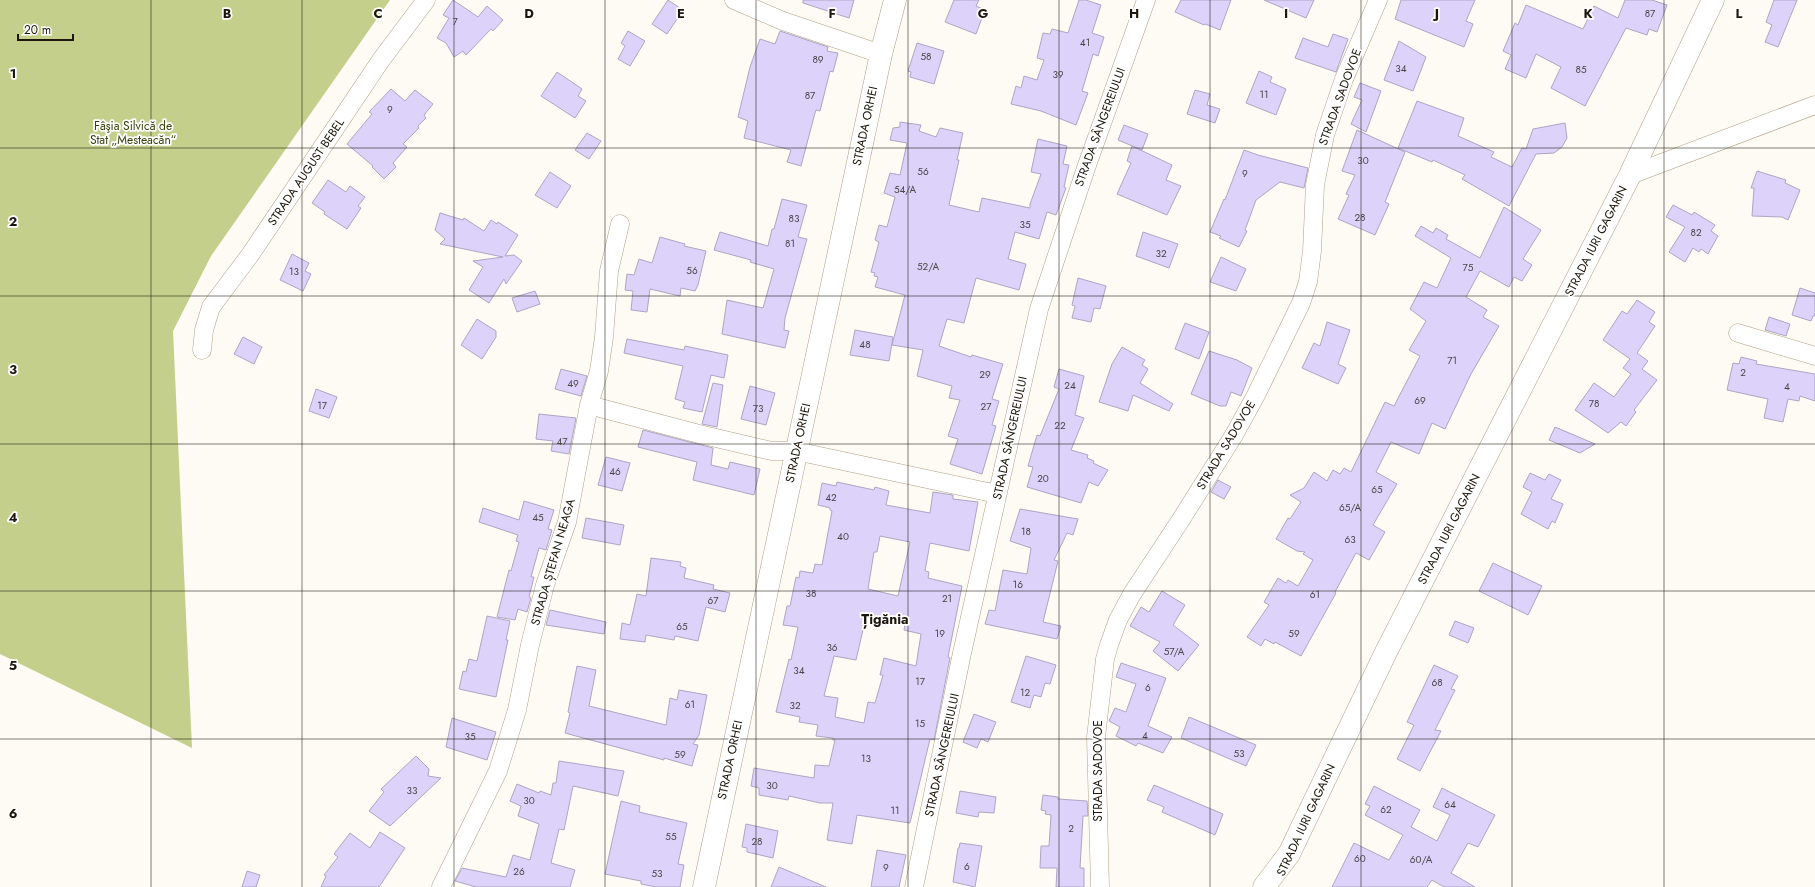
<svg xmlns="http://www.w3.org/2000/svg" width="1815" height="887" font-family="Jost,sans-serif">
  <rect width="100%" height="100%" fill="#fefaf4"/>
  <path fill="#c3cf8b" d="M0 0H390L211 256 173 331 192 748 0 654Z"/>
  <path fill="#dcd2fa" stroke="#ada6c3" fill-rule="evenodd" d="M453 0 478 17 487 6 503 20 493 31 491 29 466 55 463 51 454 57 446 43 437 38 449 18 443 15Z
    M668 0 683 10 667 34 652 24Z
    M803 0H854L849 18 803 3Z
    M954 0H979L976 6 985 10 976 34 945 22Z
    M1079 0H1086L1101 5 1092 33 1104 37 1098 56 1093 54 1082 91 1088 93 1076 125 1041 111 1011 104 1016 86 1021 88 1024 76 1037 80 1044 60 1037 58 1043 33 1050 34 1052 29 1068 33Z
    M1181 0H1231L1220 30 1205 24 1204 25 1175 12Z
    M1264 0H1314L1306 18Z
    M1401 0H1475L1466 21 1473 24 1464 47 1395 19Z
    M1625 0H1652L1667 5 1657 32 1649 29 1647 35 1626 28 1585 106 1551 88 1561 67 1536 54 1526 78 1505 69 1511 55 1503 51 1515 23 1518 25 1526 5 1583 29 1594 6 1618 18Z
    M1774 0H1797L1778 47 1765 42 1772 25 1766 22Z
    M628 31 645 41 630 66 618 59 625 46 621 43Z
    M780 31 828 47 827 51 838 53 833 72 830 71 820 111 816 110 815 113 801 166 787 162 791 150 744 138 748 121 738 117 750 67 760 39 775 44Z
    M1333 34 1348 39 1336 72 1295 58 1303 38 1328 47Z
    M1399 41 1426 57 1413 91 1384 80Z
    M917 43 944 51 934 84 910 77 911 72 908 71Z
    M1259 71 1272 77 1270 82 1286 89 1276 115 1246 103Z
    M557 72 582 89 578 96 586 101 575 118 541 96Z
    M1360 83 1381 91 1366 132 1351 124 1362 100 1354 97Z
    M391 89 405 101 415 90 433 104 424 115 426 118 418 126 419 128 403 144 407 147 393 163 396 167 384 179 372 167 373 166 347 144 372 114 369 112Z
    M1195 90 1210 94 1207 105 1220 109 1215 123 1187 114Z
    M1417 101 1464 118 1458 136 1494 152 1491 157 1512 167 1522 148 1526 149 1533 129 1565 123 1567 138 1562 147 1554 153 1536 154 1509 206 1462 179 1465 175 1433 160 1432 162 1398 148Z
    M900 122 921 125 919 131 936 137 940 128 963 133 957 160H959L949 205 979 212 982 198 1030 208V204L1041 174 1031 172 1038 139 1067 146 1063 164 1069 165 1064 187 1066 188 1056 215 1047 212 1039 239 1015 232 1008 259 1026 264 1019 290 976 278 964 323 947 319 939 346 971 357 972 355 1003 364 992 399 999 401 992 425 996 426 982 474 950 464 958 439 948 436 960 400 949 398 952 386 917 376 923 350 892 345 905 295 875 287 878 277 874 276 875 273 871 272 879 242 875 240 879 225 887 227 895 197 884 193 890 173 900 175 907 143 890 140 893 128 900 127Z
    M1124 125 1148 134 1142 150 1118 140Z
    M1357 130 1405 152 1385 202 1389 204 1375 235 1338 219 1349 195 1346 194 1355 175 1342 171Z
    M587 133 601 141 589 159 575 150Z
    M1132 146 1172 165 1166 180 1181 186 1167 215 1117 194 1131 163 1127 161Z
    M1244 150 1258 155 1308 168 1304 188 1280 182 1256 200 1245 230 1247 231 1239 247 1219 238 1221 236 1210 232 1224 199 1225 200Z
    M1757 171 1786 180 1785 183 1800 190 1788 220 1782 217 1752 216 1754 188H1751Z
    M550 172 571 186 557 208 535 195Z
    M328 180 346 192 350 186 365 197 358 206 361 208 347 229 324 214 325 212 312 203Z
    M782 199 807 205 798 237 807 239 785 318 784 330 789 331 785 348 722 334 727 300 763 308 774 269 750 262 751 260 714 250 720 232 768 246 772 229H774Z
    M1673 205 1692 215 1694 212 1715 225 1711 231 1718 236 1708 254 1701 249 1699 252 1693 248 1685 262 1669 252 1685 227 1666 217Z
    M1504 207 1541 230 1523 259 1532 265 1522 281 1514 277 1509 287 1480 271 1466 297 1487 310 1483 317 1499 326 1471 374 1445 429 1432 423 1419 454 1391 442 1376 472 1397 484 1373 525 1385 532 1369 560 1356 553 1335 592 1336 593 1301 656 1275 642 1274 644 1265 639 1261 646 1247 637 1269 605 1264 602 1278 578 1286 583 1288 580 1298 586 1313 560 1303 554 1305 552 1297 551 1276 539 1288 518 1290 519 1301 502 1290 495 1304 488 1314 472 1327 481 1333 470 1340 474 1344 468 1351 472 1385 402 1394 406 1420 356 1409 350 1426 321 1410 309 1424 282 1437 288 1451 258 1415 236 1421 226 1433 233 1436 228 1448 235 1446 239 1480 258Z
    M440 213 463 220 464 218 484 231 491 220 497 224 498 222 518 235 505 256 514 255 522 261 506 284 504 279 489 303 469 290 483 267 473 261 503 257 440 244 445 239 435 230Z
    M1143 232 1178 244 1169 268 1136 256Z
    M660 237 685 244 684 246 706 251 698 285 695 291 681 288 680 296 650 289 647 312 631 310 633 291 625 290 627 274 634 275 639 259 652 263Z
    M292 254 309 263 305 271 311 274 303 291 280 280Z
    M1221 257 1246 269 1236 291 1210 282Z
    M1078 278 1106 286 1100 309 1094 308 1091 322 1072 318 1075 306 1072 305Z
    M1800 288 1815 293V316H1813L1811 321 1792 315Z
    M535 291 540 304 517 312 512 298Z
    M1637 300 1655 312 1649 322 1655 326 1637 353 1648 361 1642 369 1657 380 1634 410 1636 412 1626 426 1621 422 1608 433 1575 410 1594 383 1614 397 1631 374 1623 368 1630 359 1603 340 1622 311 1627 314Z
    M1769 317 1790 324 1786 336 1765 330Z
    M477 319 496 331V337L482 359 461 345Z
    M1327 322 1350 330 1338 364 1346 368 1338 384 1302 368 1314 343 1320 346Z
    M1185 323 1209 332 1199 359 1175 349Z
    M855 330 893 337 889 361 850 355Z
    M243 337 262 347 254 364 234 354Z
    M627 339 684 350 685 346 728 355 724 378 711 375 702 412 683 408 685 402 675 399 683 366 624 353Z
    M1122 347 1145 360 1142 365 1148 369 1140 383 1173 404 1169 411 1133 395 1128 411 1099 402 1112 364Z
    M1209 351 1237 360 1252 368 1241 396 1231 392 1226 406H1220L1191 394Z
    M1741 357 1757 361 1756 364 1815 374V401L1800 396 1799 401 1788 399 1783 422 1764 418 1768 399 1727 390 1733 363 1739 364Z
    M561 369 587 376 581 396 555 389Z
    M1059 369 1084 376 1075 415 1084 418 1071 450 1088 455 1087 458 1094 461 1093 463 1108 470 1098 486 1089 482 1081 503 1027 487 1033 467 1028 466 1037 435 1040 436 1059 389 1054 387Z
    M713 383 723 385 717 427 702 424Z
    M750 386 775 393 766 425 741 419Z
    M316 389 337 397 329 418 309 411Z
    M539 414 576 418 569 454 551 451 553 441 536 439Z
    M1555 427 1595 444 1580 453 1549 440Z
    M643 430 713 448 711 465 728 469 730 462 760 469 754 495 693 480 697 462 638 447Z
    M606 457 630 463 622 491 598 485Z
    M1530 473 1545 480 1549 474 1561 480 1551 499 1563 504 1555 523 1552 521 1548 529 1521 514 1532 492 1523 487Z
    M1218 480 1231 487 1224 499 1211 492Z
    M837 482 874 490 875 487 889 491 886 505 930 513 933 492 953 495V499L978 502 969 551 930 543 925 571 929 572 928 578 962 586 948 657 950 658 934 740 930 739 910 823 857 815 852 844 827 840 833 803H820L789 796 788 800 759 795V788L751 786 754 768 814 778 815 765 829 766 835 740H833V738L816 736 818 725 799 722 800 717 776 712 789 659 791 660 798 627 783 625 787 606H790L796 577 799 578 800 571 813 573 815 564 822 565 832 511 830 510V508L818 505 822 483 836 486ZM880 536 910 542 898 596 868 589 874 552H877ZM868 616 905 624 904 630 921 634 916 666 884 658 880 675H883L875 703 868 702 864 723 835 717 838 698 824 696 834 656 856 660 866 617Z
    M524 501 554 510 548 529 552 530 546 550 539 548 531 577H534L529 597 531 598 527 612 518 609 515 620 497 617 509 570 511 571 519 542 516 541 518 535 479 522 483 508 519 520Z
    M1020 509 1078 519 1073 535 1067 533 1054 560 1058 561 1043 622 1061 626 1057 639 985 624 989 610 995 611 1003 570 1027 574 1031 548 1010 541Z
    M586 518 624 525 620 545 582 538Z
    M651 558 681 562 680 566 686 568 684 578 714 585 713 589 730 593 725 612 706 607 698 641 675 636 674 640 646 635 645 642 620 639 622 623 630 625 637 594 646 596Z
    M1493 563 1542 586 1528 615 1479 591Z
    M1162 591 1185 605 1173 625 1199 645 1178 671 1153 651 1160 642 1130 626 1141 607 1149 612Z
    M550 610 606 622 604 634 546 625Z
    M487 616 510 621 506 640H508L496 697 459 689 463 671 466 672 469 659 477 661Z
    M1455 621 1474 628 1468 643 1449 635Z
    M1026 656 1056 665 1050 684 1045 683 1041 697 1034 695 1030 708 1011 702Z
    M1121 663 1166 678 1148 726 1172 737 1163 753 1138 743 1136 746 1116 736 1120 727 1109 721 1115 708 1126 712 1136 684 1116 677Z
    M1434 665 1458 676 1451 689 1455 690 1435 730 1441 731 1420 771 1397 759 1414 725 1407 722Z
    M577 666 596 670 589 706 666 725 670 698 677 700 679 690 707 695 699 735 693 744 698 745 692 766 664 758V760L565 733 570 713 568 712Z
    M974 714 996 722 988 742 981 739 977 748 963 742Z
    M1189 717 1256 745 1246 766 1181 738Z
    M452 718 496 732 487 760 446 747Z
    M416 756 429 769 428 776 441 778 390 826 369 811 384 792 381 789Z
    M559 761 624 771 618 796 573 786 564 830 559 829 551 863 575 870 570 887H476L455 881 462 868 506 877 513 855 530 860 539 824 518 816 521 806 510 801 517 784 539 793 540 791 551 795 553 783H556Z
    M1154 785 1223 814 1215 835 1162 812 1164 807 1147 800Z
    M1374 786 1420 810 1411 827 1437 841 1450 815 1433 807 1442 788 1495 815 1478 847 1468 843 1451 873 1475 887H1444L1432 880 1427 887H1332L1354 843 1389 860 1403 835 1365 815 1370 806 1365 804Z
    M960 791 996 797 994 813 979 812 978 817 956 813Z
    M1043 795 1058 797V799L1087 801 1088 816H1083L1080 868H1084V887H1056L1057 868H1040L1041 846H1049L1051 815 1045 814 1046 811 1041 810Z
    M621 801 640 806 639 812 687 823 678 864 684 865 680 887H656L641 884V881L605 874Z
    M746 824 778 831 773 858 747 852V848L742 847Z
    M380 832 405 848 379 887H321L326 876 324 875 338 857 334 854 350 833 370 848Z
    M960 843 982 846 975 887 953 882 958 848H959Z
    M877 850 906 855 899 887H871Z
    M779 867 826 887H771Z
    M247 871 260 875 256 887H242Z"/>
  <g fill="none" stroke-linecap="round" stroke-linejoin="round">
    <g stroke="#b2a086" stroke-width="19">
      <path id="minor" d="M734 0 783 21 881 54
        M1630 175 1815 105
        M1738 333 1815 356
        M202 350 204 330 211 307 250 255 381 60 426 0
        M589 405 699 434 772 451H796L997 494
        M441 887 498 771 517 710 530 645 545 585 567 522 589 405 599 371 604 337 609 271 620 224
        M914 887 962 653 1039 309 1086 168 1146 0
        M1100 887 1096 737 1105 659 1109 645 1118 620 1132 594 1182 518 1234 435 1256 395 1301 303 1308 282 1312 251 1315 185 1325 135 1344 79 1378 0"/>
    </g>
    <g stroke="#b2a086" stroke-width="23">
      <path id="tertiary" d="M704 887 881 54 895 0"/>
    </g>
    <g stroke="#b2a086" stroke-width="23">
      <path id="primary" d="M1264 887 1289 854 1386 652 1630 175 1713 0"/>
    </g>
    <use href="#minor" stroke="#fff" stroke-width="18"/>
    <use href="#tertiary" stroke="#fff" stroke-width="22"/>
    <use href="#primary" stroke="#fff" stroke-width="22"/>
  </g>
  <path fill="none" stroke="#1c160c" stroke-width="1" stroke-opacity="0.55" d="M151 0V887M302 0V887M454 0V887M605 0V887M756 0V887M908 0V887M1059 0V887M1210 0V887M1361 0V887M1512 0V887M1664 0V887M0 148H1815M0 296H1815M0 444H1815M0 591H1815M0 739H1815"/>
  <g text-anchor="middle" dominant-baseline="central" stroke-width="3.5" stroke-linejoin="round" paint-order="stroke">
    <g font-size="10" fill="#4c4548">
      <text x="1650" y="13">87</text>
      <text x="455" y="21">7</text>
      <text x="1085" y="42">41</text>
      <text x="926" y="56">58</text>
      <text x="818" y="59">89</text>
      <text x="1401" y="68">34</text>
      <text x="1581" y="69">85</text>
      <text x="1058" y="74">39</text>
      <text x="1264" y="94">11</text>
      <text x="810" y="95">87</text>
      <text x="390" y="109">9</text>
      <text x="1363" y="160">30</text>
      <text x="923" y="171">56</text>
      <text x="1245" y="173">9</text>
      <text x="905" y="189">54/A</text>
      <text x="1360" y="217">28</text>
      <text x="794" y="218">83</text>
      <text x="1025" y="224">35</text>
      <text x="1696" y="232">82</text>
      <text x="790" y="243">81</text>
      <text x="1161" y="253">32</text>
      <text x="928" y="266">52/A</text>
      <text x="1468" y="267">75</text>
      <text x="692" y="270">56</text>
      <text x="294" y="271">13</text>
      <text x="865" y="344">48</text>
      <text x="1452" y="360">71</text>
      <text x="1743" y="372">2</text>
      <text x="985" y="374">29</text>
      <text x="573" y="383">49</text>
      <text x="1070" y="385">24</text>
      <text x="1787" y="386">4</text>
      <text x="1420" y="400">69</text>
      <text x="1594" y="403">78</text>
      <text x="322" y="405">17</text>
      <text x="986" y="406">27</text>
      <text x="758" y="408">73</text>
      <text x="1060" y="425">22</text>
      <text x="562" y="441">47</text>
      <text x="615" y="471">46</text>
      <text x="1043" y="478">20</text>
      <text x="1377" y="489">65</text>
      <text x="831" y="497">42</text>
      <text x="1350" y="507">65/A</text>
      <text x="538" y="517">45</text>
      <text x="1026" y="531">18</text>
      <text x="843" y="536">40</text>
      <text x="1350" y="539">63</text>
      <text x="1018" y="584">16</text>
      <text x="811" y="593">38</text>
      <text x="1315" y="594">61</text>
      <text x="947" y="598">21</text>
      <text x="713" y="600">67</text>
      <text x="682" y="626">65</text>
      <text x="940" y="633">19</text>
      <text x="1294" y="633">59</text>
      <text x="832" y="647">36</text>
      <text x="1174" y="651">57/A</text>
      <text x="799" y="670">34</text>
      <text x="920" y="681">17</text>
      <text x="1437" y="682">68</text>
      <text x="1148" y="687">6</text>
      <text x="1025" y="692">12</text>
      <text x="690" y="704">61</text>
      <text x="795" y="705">32</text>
      <text x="920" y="723">15</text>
      <text x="1145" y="735">4</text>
      <text x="470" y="736">35</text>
      <text x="1239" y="753">53</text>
      <text x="680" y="754">59</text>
      <text x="866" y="758">13</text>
      <text x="772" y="785">30</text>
      <text x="412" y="790">33</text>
      <text x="529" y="800">30</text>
      <text x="1450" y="804">64</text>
      <text x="1386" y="809">62</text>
      <text x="895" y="810">11</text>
      <text x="1071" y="828">2</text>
      <text x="671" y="836">55</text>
      <text x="757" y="841">28</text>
      <text x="1360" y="858">60</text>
      <text x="1421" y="859">60/A</text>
      <text x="967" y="866">6</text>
      <text x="886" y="867">9</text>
      <text x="519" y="871">26</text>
      <text x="657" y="873">53</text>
    </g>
    <g font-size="12" fill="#1c160c" stroke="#fff">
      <text transform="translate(1340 97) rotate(-70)">STRADA SADOVOE</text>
      <text transform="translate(865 126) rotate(-78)">STRADA ORHEI</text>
      <text transform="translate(1100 127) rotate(-70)">STRADA SÂNGEREIULUI</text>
      <text transform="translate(306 172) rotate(-56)">STRADA AUGUST BEBEL</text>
      <text transform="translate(1596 241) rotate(-63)">STRADA IURI GAGARIN</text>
      <text transform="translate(1010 438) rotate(-78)">STRADA SÂNGEREIULUI</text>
      <text transform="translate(798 443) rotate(-78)">STRADA ORHEI</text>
      <text transform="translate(1226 445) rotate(-59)">STRADA SADOVOE</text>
      <text transform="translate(1449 529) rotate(-63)">STRADA IURI GAGARIN</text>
      <text transform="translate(553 562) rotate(-74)">STRADA ȘTEFAN NEAGA</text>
      <text transform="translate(942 755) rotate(-78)">STRADA SÂNGEREIULUI</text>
      <text transform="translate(730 760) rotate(-78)">STRADA ORHEI</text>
      <text transform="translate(1098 771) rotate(-90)">STRADA SADOVOE</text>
      <text transform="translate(1306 820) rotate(-65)">STRADA IURI GAGARIN</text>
    </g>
    <g font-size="12" fill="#39400a" stroke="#fff">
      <text x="133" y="126">Fâşia Silvică de<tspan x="133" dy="14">Stat „Mesteacăn“</tspan></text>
    </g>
    <g font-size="14" font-weight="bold" fill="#1c160c" stroke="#fff">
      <text x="885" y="619">Țigănia</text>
    </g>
  </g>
  <g font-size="13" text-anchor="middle" font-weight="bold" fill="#1c160c" stroke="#fff" stroke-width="3.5" stroke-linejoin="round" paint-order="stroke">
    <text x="227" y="18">B</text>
    <text x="378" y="18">C</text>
    <text x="529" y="18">D</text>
    <text x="681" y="18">E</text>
    <text x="832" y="18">F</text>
    <text x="983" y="18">G</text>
    <text x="1134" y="18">H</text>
    <text x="1286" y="18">I</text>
    <text x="1437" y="18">J</text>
    <text x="1588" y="18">K</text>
    <text x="1739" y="18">L</text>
    <text x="13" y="78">1</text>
    <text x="13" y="226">2</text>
    <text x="13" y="374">3</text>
    <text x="13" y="522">4</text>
    <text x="13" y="670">5</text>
    <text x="13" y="818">6</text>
  </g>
  <path d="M18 34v6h55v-6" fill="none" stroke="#1c160c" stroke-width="2"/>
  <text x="24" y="34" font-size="12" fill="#1c160c" stroke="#ffffff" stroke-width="3" paint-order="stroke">20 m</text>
</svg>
